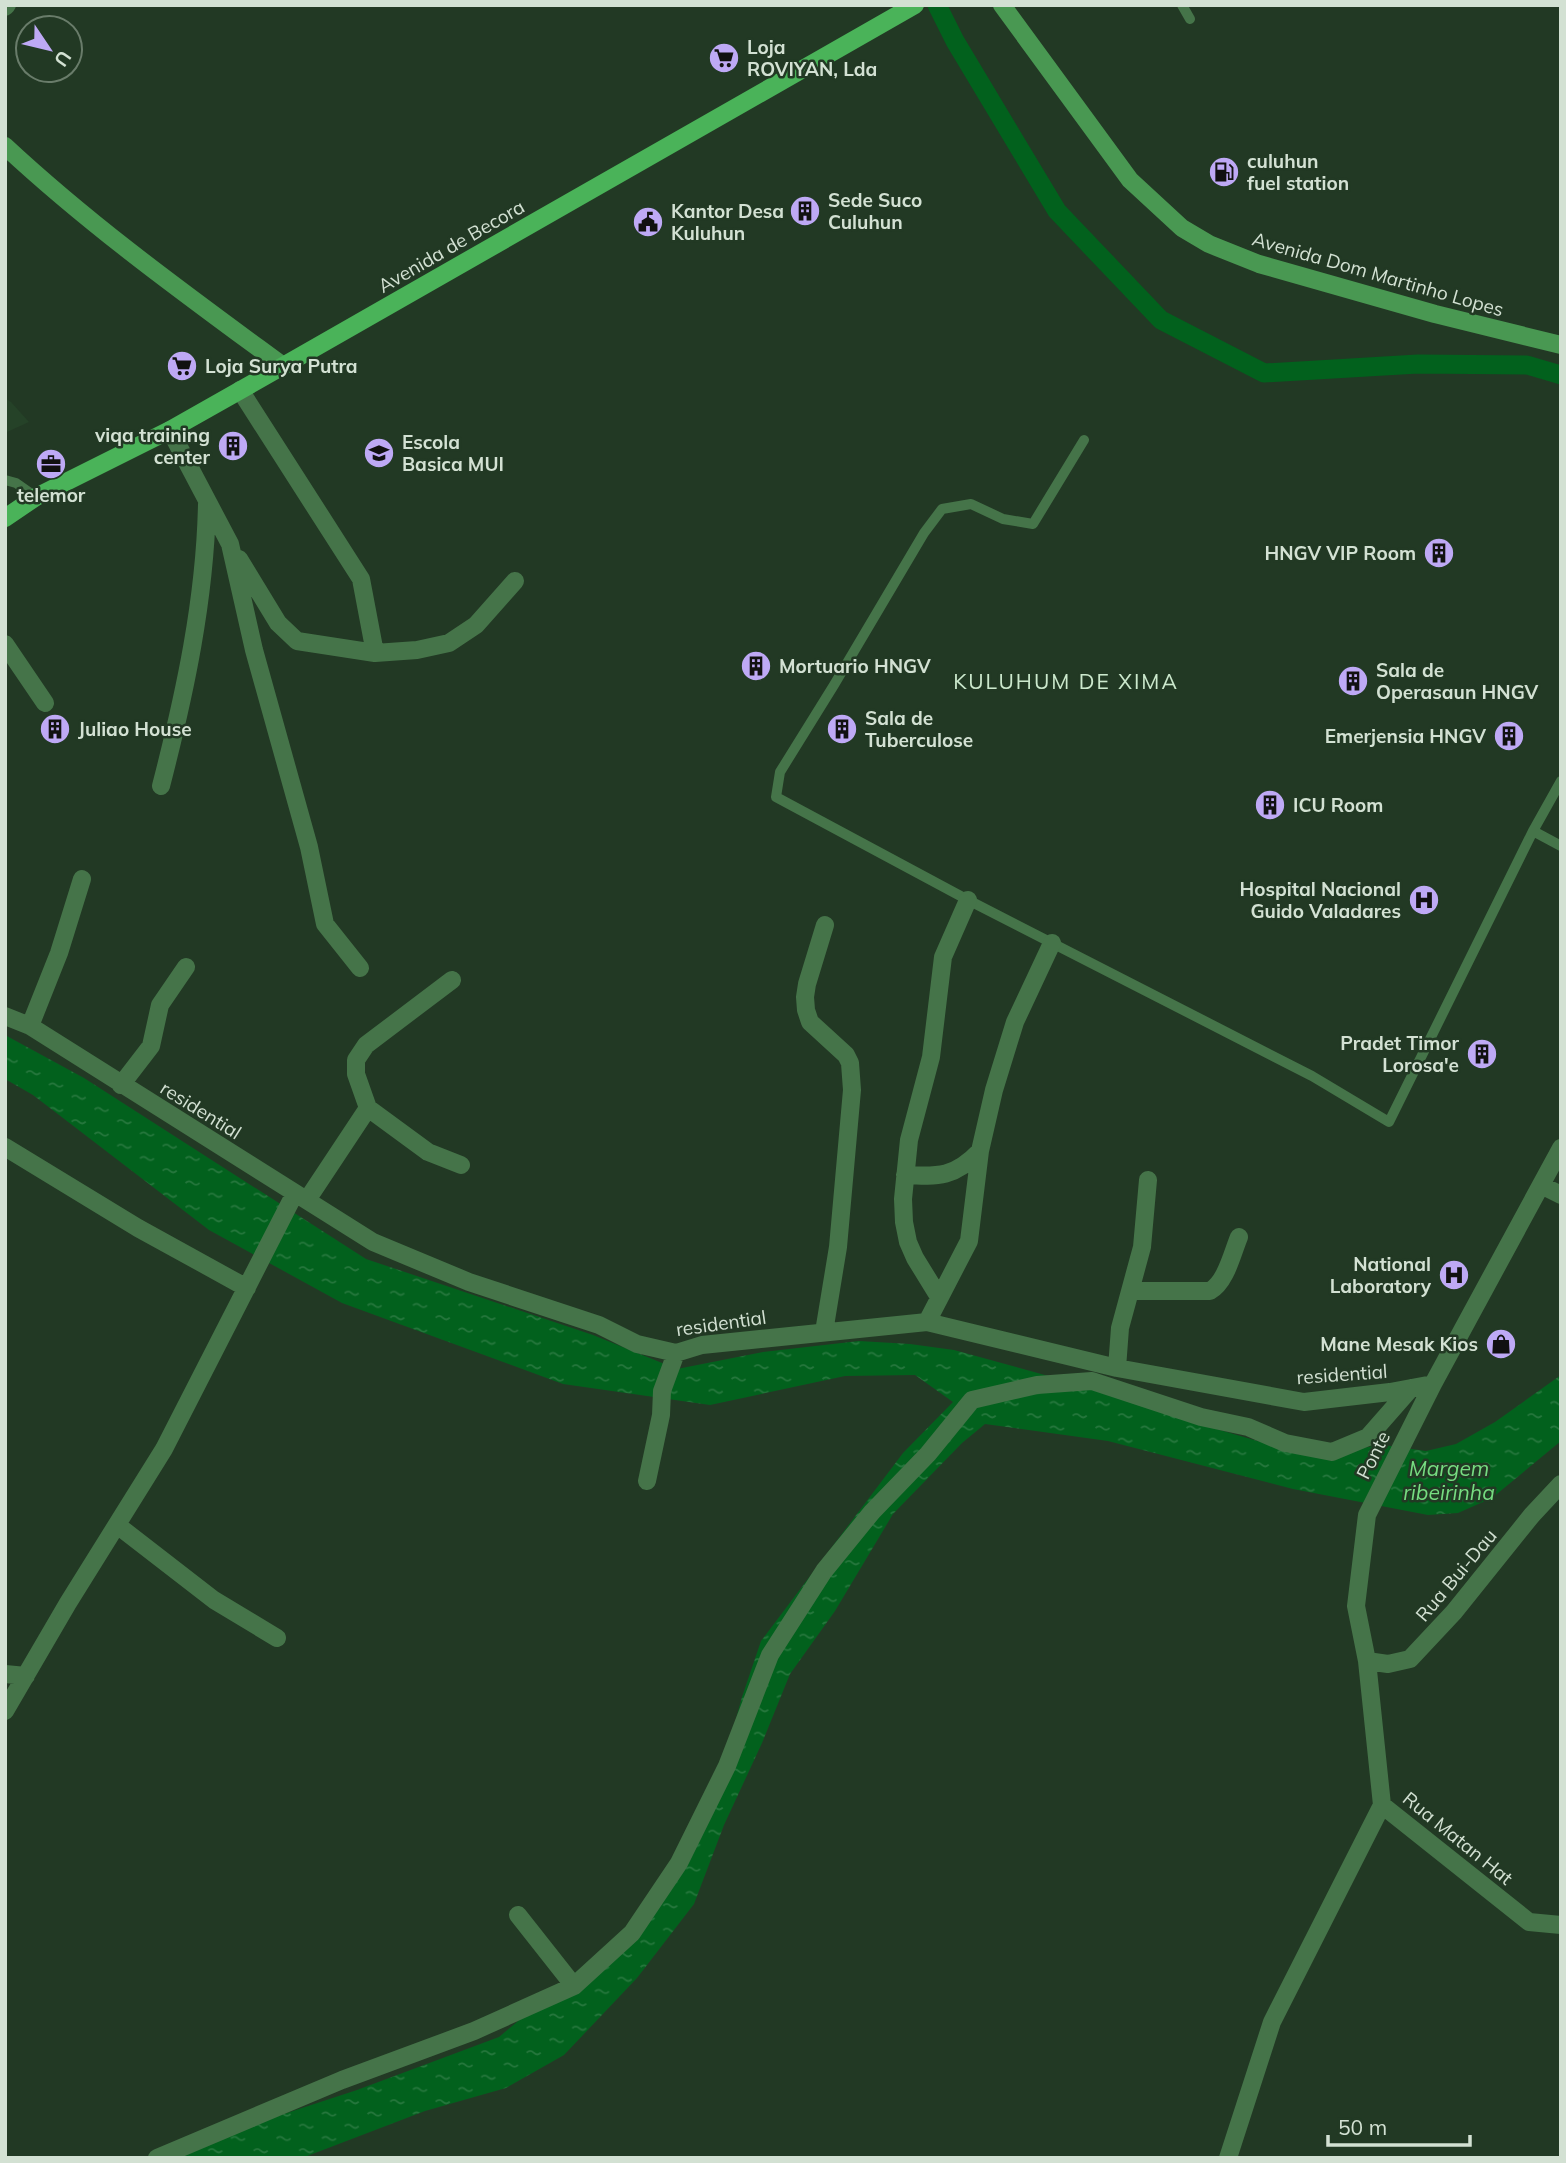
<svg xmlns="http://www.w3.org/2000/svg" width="1566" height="2163" font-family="Mulish,sans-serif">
  <defs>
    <pattern id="water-ripples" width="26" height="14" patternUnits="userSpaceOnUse" patternTransform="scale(1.75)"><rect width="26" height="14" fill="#02611d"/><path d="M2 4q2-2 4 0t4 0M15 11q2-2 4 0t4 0" fill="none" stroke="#26773d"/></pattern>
  </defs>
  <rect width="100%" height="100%" fill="#223924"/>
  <path fill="#254228" d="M5 398 11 402 29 422 7 432 5 430Z"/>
  <path fill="url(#water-ripples)" d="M5 1035 84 1078 366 1259 593 1335 677 1369 763 1352 859 1341 910 1344 954 1350 1034 1372 1120 1396 1196 1423 1285 1449 1332 1452 1383 1445 1426 1451 1456 1444 1495 1422 1561 1375V1441L1492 1498 1458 1513 1428 1515 1293 1489 1108 1441 985 1424 962 1443 893 1514 835 1611 790 1674 762 1743 724 1825 694 1904 637 1978 564 2055 506 2088 425 2111 302 2158H150L357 2090 499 2037 621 1934 650 1900 726 1755 742 1697 761 1641 903 1453 953 1402 915 1375 845 1376 710 1405 563 1384 342 1303 209 1230 33 1095 5 1079Z"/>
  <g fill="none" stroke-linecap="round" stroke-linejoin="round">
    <path stroke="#02611d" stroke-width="19" d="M937 5 955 41 1057 211 1161 320 1264 373 1418 364 1527 365 1561 375"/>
    <path stroke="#457449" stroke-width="10" d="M1182 5 1190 19
      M1084 440 1033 524 1003 519 971 504 942 509 924 533 834 685 780 772 776 797 968 900 1312 1076 1389 1122 1533 831 1561 781
      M5 480 16 483 36 497
      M1533 831 1561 846"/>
    <path stroke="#457449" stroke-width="18" d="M5 7 7 5
      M240 390 361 579 375 653
      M170 430 230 544 254 650 309 847 325 924 360 968
      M239 559 278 623 297 641 375 653 417 650 449 643 476 625 515 581
      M5 644 45 703
      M161 786C185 693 205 600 207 504
      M452 980 366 1045 356 1060V1074L368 1108 428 1152 461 1165
      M5 1016 30 1026 373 1242 469 1282 599 1325 637 1344 676 1353 702 1345 927 1322 1117 1368 1304 1402 1390 1392 1433 1384
      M30 1026 59 953 82 879
      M121 1085 151 1046 160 1005 186 967
      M5 1147 138 1228 247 1288
      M1561 1148 1433 1384 1367 1515 1356 1606 1367 1661 1382 1805 1529 1922 1561 1925
      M905 1175C939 1177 955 1177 980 1151
      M1541 1185 1561 1195
      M307 1200 368 1108
      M1131 1291H1210C1226 1282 1232 1254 1239 1237
      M939 1297 915 1258 908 1242 904 1222 903 1199 909 1140 931 1057 943 957 968 900
      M927 1322 969 1241 980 1151 994 1090 1015 1022 1052 943
      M824 1332 838 1247 852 1090 850 1063 846 1055 810 1022 806 1010 805 997 807 984 825 925
      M1117 1368 1120 1328 1142 1247 1148 1180
      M647 1481 661 1415 662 1391 676 1353
      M117 1525 214 1600 277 1638
      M1367 1661 1388 1664 1410 1659 1454 1612 1532 1515 1561 1484
      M5 1674 26 1676
      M5 1711 68 1603 164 1449 295 1193
      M518 1915 574 1986
      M157 2158 342 2080 474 2031 574 1986 632 1933 679 1863 727 1766 770 1655 824 1571 872 1512 928 1454 972 1400 1037 1385 1092 1381 1201 1417 1248 1427 1285 1443 1332 1452 1368 1437 1411 1388
      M1228 2158 1272 2022 1382 1805"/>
    <path stroke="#499852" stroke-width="18" d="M1002 5 1130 180 1182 228 1209 244 1259 264 1435 314 1561 345
      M5 146C92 227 188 296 283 366"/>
    <path stroke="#4ab359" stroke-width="18" d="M5 518 36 497 170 430 283 366 915 5"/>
  </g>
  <defs>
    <g id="supermarket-disc" transform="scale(1.575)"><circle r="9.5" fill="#bea9f5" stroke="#223924"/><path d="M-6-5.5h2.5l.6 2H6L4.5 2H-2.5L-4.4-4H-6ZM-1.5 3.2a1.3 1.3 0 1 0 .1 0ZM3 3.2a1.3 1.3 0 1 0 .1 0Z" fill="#111"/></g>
    <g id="fuel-disc" transform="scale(1.575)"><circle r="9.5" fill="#bea9f5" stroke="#223924"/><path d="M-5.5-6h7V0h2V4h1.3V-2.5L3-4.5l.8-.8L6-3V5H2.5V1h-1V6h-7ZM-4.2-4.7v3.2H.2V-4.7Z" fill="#111"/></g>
    <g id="building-disc" transform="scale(1.575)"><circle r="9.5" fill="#bea9f5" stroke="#223924"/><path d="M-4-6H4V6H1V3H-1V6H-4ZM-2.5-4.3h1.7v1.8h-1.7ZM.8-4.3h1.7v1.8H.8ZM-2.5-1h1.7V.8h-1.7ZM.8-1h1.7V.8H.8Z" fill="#111"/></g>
    <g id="civic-disc" transform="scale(1.575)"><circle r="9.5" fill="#bea9f5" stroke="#223924"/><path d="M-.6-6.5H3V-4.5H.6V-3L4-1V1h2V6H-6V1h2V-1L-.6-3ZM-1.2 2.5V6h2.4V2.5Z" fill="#111"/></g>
    <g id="school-disc" transform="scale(1.575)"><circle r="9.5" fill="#bea9f5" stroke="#223924"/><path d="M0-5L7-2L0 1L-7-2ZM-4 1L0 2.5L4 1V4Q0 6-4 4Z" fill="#111"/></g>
    <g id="office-disc" transform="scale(1.575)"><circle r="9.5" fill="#bea9f5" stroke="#223924"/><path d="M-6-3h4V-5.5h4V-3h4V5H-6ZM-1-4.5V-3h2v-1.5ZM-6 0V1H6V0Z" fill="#111"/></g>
    <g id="hospital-disc" transform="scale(1.575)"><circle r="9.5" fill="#bea9f5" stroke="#223924"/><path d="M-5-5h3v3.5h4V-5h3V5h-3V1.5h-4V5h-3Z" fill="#111"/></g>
    <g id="shop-disc" transform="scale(1.575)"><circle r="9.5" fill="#bea9f5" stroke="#223924"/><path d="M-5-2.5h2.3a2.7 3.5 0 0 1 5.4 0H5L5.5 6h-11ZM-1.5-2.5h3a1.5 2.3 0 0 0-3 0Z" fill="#111"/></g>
  </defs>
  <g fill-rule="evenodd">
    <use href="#supermarket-disc" x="724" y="58"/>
    <use href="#fuel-disc" x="1224" y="172"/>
    <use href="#building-disc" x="805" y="211"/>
    <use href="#civic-disc" x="648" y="222"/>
    <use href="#supermarket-disc" x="182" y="366"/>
    <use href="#building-disc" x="233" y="446"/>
    <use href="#school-disc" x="379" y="453"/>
    <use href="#office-disc" x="51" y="464"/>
    <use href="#building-disc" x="1439" y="553"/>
    <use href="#building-disc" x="756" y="666"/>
    <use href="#building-disc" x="1353" y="681"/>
    <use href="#building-disc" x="55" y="729"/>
    <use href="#building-disc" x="842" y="729"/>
    <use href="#building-disc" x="1509" y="736"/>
    <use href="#building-disc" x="1270" y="805"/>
    <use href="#hospital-disc" x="1424" y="900"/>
    <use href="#building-disc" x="1482" y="1054"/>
    <use href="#hospital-disc" x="1454" y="1275"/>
    <use href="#shop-disc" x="1501" y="1344"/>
  </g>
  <g text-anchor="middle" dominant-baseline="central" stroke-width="5" stroke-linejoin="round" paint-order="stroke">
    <g font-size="19" font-weight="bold" fill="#d3e1d3" stroke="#223924" text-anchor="start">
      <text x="747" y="47">Loja<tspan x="747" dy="22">ROVIYAN, Lda</tspan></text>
      <text x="1247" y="161">culuhun<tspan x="1247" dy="22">fuel station</tspan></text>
      <text x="828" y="200">Sede Suco<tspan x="828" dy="22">Culuhun</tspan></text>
      <text x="671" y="211">Kantor Desa<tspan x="671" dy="22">Kuluhun</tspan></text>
      <text x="205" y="366">Loja Surya Putra</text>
      <text x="210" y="435" text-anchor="end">viqa training<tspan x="210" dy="22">center</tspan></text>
      <text x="402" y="442">Escola<tspan x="402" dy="22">Basica MUI</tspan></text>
      <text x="51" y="495" text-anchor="middle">telemor</text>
      <text x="1416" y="553" text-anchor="end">HNGV VIP Room</text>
      <text x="779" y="666">Mortuario HNGV</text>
      <text x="1376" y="670">Sala de<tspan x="1376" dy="22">Operasaun HNGV</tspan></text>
      <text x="865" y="718">Sala de<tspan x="865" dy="22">Tuberculose</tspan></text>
      <text x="78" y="729">Juliao House</text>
      <text x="1486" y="736" text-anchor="end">Emerjensia HNGV</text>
      <text x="1293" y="805">ICU Room</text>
      <text x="1401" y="889" text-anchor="end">Hospital Nacional<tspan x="1401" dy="22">Guido Valadares</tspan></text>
      <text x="1459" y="1043" text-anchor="end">Pradet Timor<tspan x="1459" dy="22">Lorosa'e</tspan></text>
      <text x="1431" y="1264" text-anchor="end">National<tspan x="1431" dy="22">Laboratory</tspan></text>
      <text x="1478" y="1344" text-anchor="end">Mane Mesak Kios</text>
    </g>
    <g font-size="19" fill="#d3e1d3" stroke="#223924">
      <text transform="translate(451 246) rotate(-30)">Avenida de Becora</text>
      <text transform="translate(1378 274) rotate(16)">Avenida Dom Martinho Lopes</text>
      <text transform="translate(201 1110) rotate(32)">residential</text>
      <text transform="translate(721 1323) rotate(-8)">residential</text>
      <text transform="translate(1342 1374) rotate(-4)">residential</text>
      <text transform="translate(1373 1455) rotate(-63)">Ponte</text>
      <text transform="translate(1456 1575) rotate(-50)">Rua Bui-Dau</text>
      <text transform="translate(1458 1838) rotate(39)">Rua Matan Hat</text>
    </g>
    <g font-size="21" letter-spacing="2" fill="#cce9cd" stroke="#223924">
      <text x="1066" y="681">KULUHUM DE XIMA</text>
    </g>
    <g font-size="21" font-style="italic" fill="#76dc81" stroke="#223924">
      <text x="1449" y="1468">Margem<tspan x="1449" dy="24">ribeirinha</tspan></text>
    </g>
  </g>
  <rect width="1566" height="2163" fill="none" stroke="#d3e1d3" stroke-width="14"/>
  <g transform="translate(49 49) rotate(125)"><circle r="33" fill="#223924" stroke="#697c6a" stroke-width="2"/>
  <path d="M0-5L12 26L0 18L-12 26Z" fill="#bea9f5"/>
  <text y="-10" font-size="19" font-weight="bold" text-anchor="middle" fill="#d3e1d3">U</text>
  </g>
  <path d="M1328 2135v10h142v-10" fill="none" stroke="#d3e1d3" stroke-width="3.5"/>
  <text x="1338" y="2135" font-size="21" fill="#d3e1d3" stroke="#223924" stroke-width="5" paint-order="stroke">50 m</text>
</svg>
